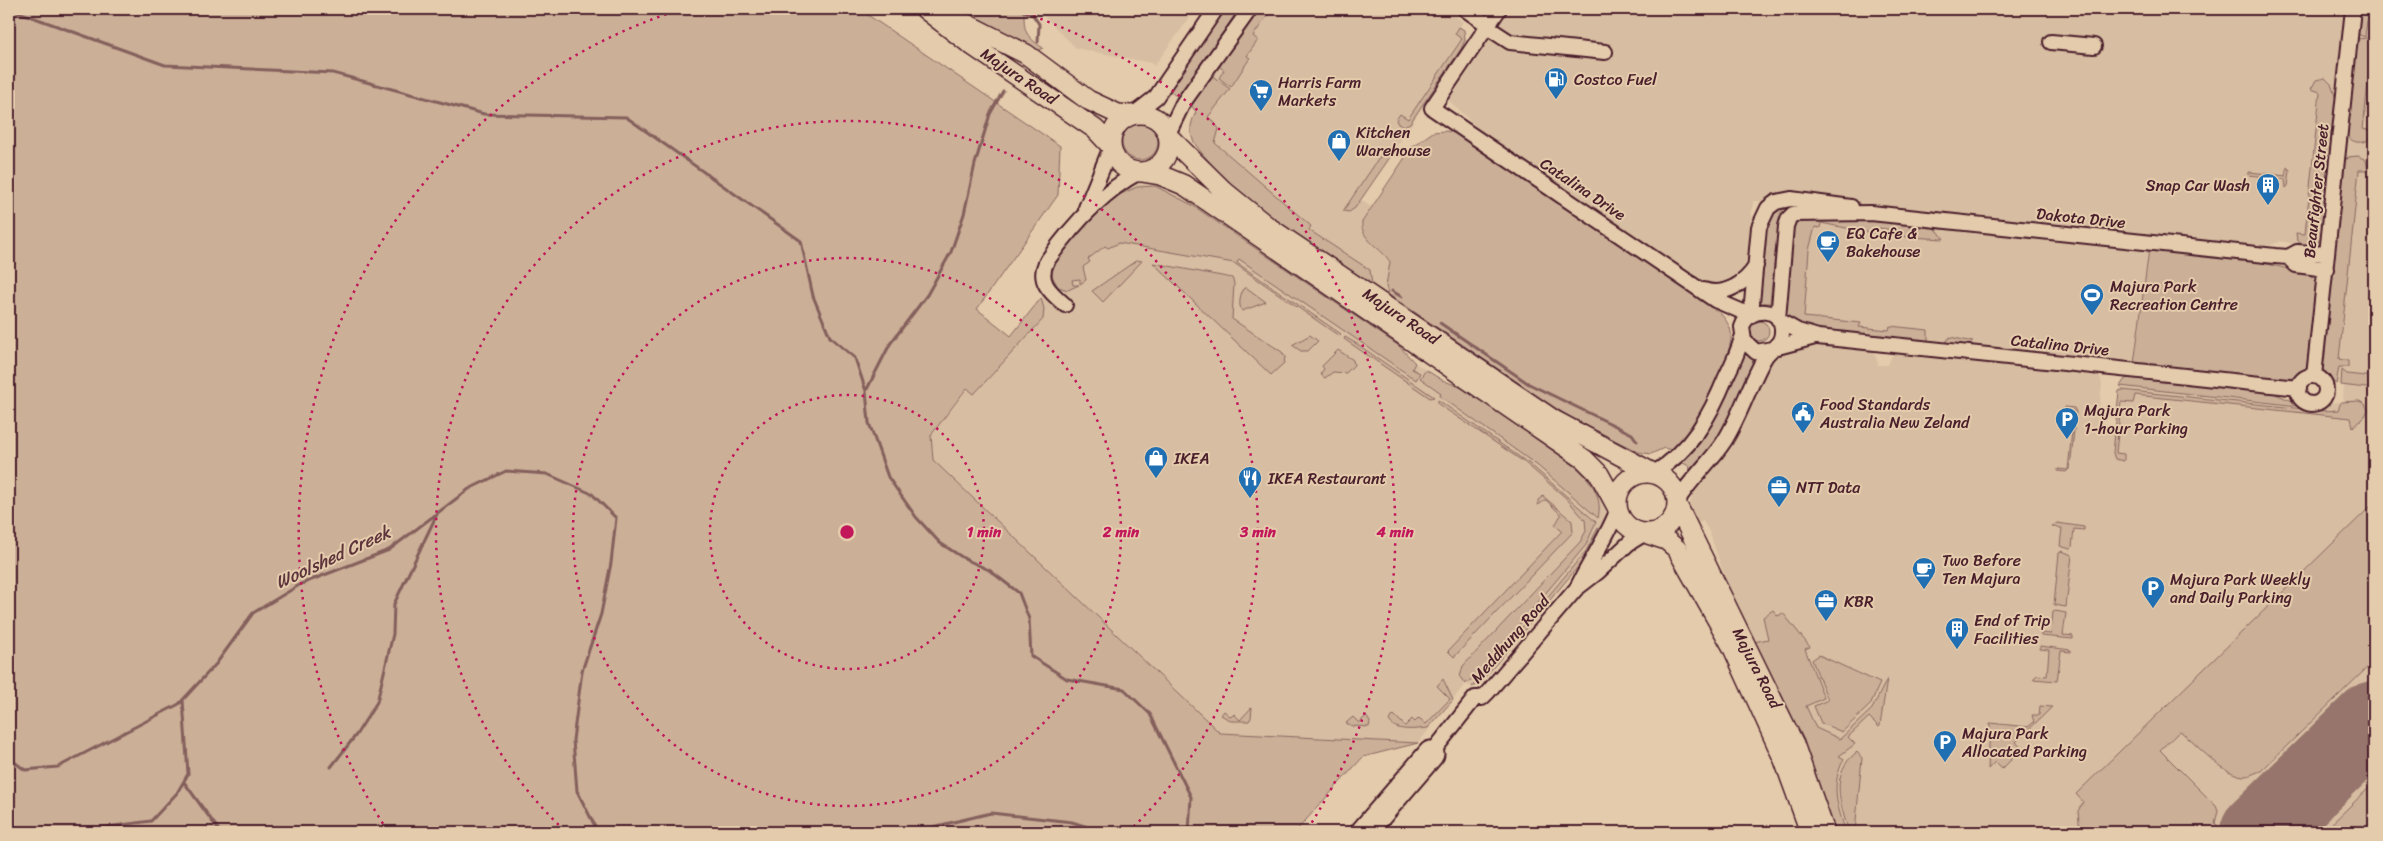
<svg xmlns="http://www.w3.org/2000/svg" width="2383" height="841" font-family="Sriracha,sans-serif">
  <rect width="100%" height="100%" fill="#e4cbac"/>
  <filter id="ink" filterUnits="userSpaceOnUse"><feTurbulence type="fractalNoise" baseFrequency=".02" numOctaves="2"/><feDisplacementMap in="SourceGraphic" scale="10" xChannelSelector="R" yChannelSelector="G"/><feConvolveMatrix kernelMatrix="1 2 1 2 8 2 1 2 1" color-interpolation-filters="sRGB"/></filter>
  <g filter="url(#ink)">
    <path fill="#d7bda1" d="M1037 9H1196L1154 66 1151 63 1076 48Z
      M1258 9H1447L1463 22 1460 26 1464 30 1465 39 1461 49 1361 200 1371 207 1362 222V228L1366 236 1390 262 1386 289 1393 300 1252 202 1214 167 1192 139 1191 125 1196 112 1191 105 1252 15Z
      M1491 9H2374V832H1834L1734 603 1709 531 1703 521 1696 524 1690 505 1694 489 1724 455 1740 429 1771 359 1775 353 1812 343 1868 349 1875 354 1878 365H1888L1892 355 1900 352 2094 373 2100 377 2102 384 2096 432 2114 434 2121 384 2128 377 2273 393 2308 407 2343 401 2344 386 2331 382 2323 373 2356 39 2342 38 2321 238 2318 244 2301 245 2280 241 2271 245 2250 246 1859 205 1845 200 1778 193 1761 201H1753L1747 257 1744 269 1735 279 1715 286 1699 281 1489 139 1438 90Z
      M1144 181 1169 186 1194 202 1192 205 1399 346 1415 363 1442 380 1465 389 1571 463 1574 461 1599 486 1606 510 1603 527 1572 574 1480 683 1473 687 1465 684 1418 743 1220 733 933 460 931 435 1041 298 1053 280 1054 264 1085 222 1129 184Z
      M1865 219 2149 249 2134 364 1799 327 1795 222Z"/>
    <path fill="#cbaf97" stroke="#8a6761" d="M9 9H859L1060 146 1058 195 977 309 1011 336 1041 298 1044 309 1043 319 974 394 967 388 931 435 933 460 1220 733 1418 743 1363 757 1295 832H9Z
      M958 9H1024C1024 31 1024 35 1043 48L1039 50Z
      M1223 9 1238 10 1179 98 1168 90Z
      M1258 9H1272L1253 36 1258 40 1247 56 1250 58 1231 87 1219 78 1224 70 1217 65Z
      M2359 9H2374V20L2367 21 2365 37 2357 34Z
      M2371 22 2374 23V28L2363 129 2373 131 2367 141C2358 144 2349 142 2346 132L2356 39 2368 38Z
      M1459 27 1464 30 1465 40 1461 49 1410 123 1404 126 1398 124 1396 120 1400 114 1408 119 1462 39 1455 34Z
      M1211 75 1230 89 1208 117 1214 122 1219 129 1215 143 1311 226 1309 230 1370 270 1372 285C1316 247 1251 212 1207 159 1202 153 1195 146 1192 137 1189 128 1192 120 1196 112L1191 105Z
      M2325 78 2331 84 2336 99 2321 238 2316 245 2305 247 2297 241 2296 233 2305 234 2320 92 2311 89 2316 80Z
      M1122 142a18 18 0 1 1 36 0a18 18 0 1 1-36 0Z
      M1446 131 1458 134 1717 310C1723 316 1729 323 1731 332 1734 351 1706 408 1694 424 1688 434 1679 442 1671 450L1664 448 1651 454 1638 452 1569 417 1388 294 1386 286 1390 262C1382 248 1360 240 1362 222L1412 147 1433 132Z
      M1386 148 1393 153 1355 208 1349 212 1343 211Z
      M2358 156 2366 160 2368 170H2359L2339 359 2348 361V367H2339L2336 384 2325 376 2321 366 2343 164 2348 157Z
      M2287 167 2290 170 2288 186 2286 188 2285 179 2249 175V172L2286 176Z
      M1155 186 1192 205 1399 346 1415 363 1412 369 1420 373 1416 380 1239 259 1237 263 1341 334 1339 336 1234 263 1119 243 1108 248 1105 246 1088 259 1090 262 1083 267 1086 280 1080 284V279L1072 280 1073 285H1079L1068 290 1058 287 1052 276C1053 249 1098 210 1116 191L1119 195 1137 187Z
      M1785 205 1786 207 1781 212 1779 219 1770 303H1758C1761 275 1756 218 1785 205Z
      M1865 219 1931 226 1938 231 1944 239 1894 236V230L1878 228 1876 234 1821 223 1820 228 1815 227 1809 250 1804 317 1861 323 1859 327 1889 330 1890 326 1928 330V342L1805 329 1785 316 1791 230 1798 220Z
      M2149 249 2245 259 2311 274 2316 285 2308 362C2304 374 2296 379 2284 379L2134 364Z
      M1137 260 1142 261 1103 302 1092 291Z
      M1153 263 1232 278 1234 283 1232 319 1282 352 1285 357 1284 363 1271 375Z
      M1244 288H1247L1266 302 1242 311C1238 306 1240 293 1244 288Z
      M1749 331a10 10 0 1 1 20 0a10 10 0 1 1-20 0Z
      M1310 335 1318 341 1308 351H1301L1292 345Z
      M1345 337 1357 344 1434 397 1430 398 1344 339Z
      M1950 337 1973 342 1968 346 1944 344Z
      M1338 350 1353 360 1354 365 1346 373 1333 372 1325 378 1320 374 1324 369 1322 366Z
      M1745 354 1756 359C1737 404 1724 435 1691 472L1689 466 1681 462 1702 440 1713 422Z
      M1426 370 1442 380 1465 389 1576 467C1592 481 1603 498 1598 518L1538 466 1440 396 1441 393 1420 378Z
      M2342 370 2347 374 2374 377V389L2341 385Z
      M2133 377 2268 391 2307 407 2120 386 2125 379Z
      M2122 390 2324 411 2338 410 2341 402 2359 401 2365 404 2368 410 2365 416 2353 427 2351 418 2135 395 2133 403 2121 402 2116 453 2124 454V461L2115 459 2113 453 2119 391Z
      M1438 400 1531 465 1596 522 1586 545 1476 676 1465 684 1460 677 1463 666 1580 542 1586 531 1585 520 1566 498 1524 462 1438 404Z
      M2065 407 2074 408 2076 412 2070 468 2066 472 2058 471V469L2068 470 2074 411 2065 409Z
      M1543 496 1572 521 1573 532 1454 657 1448 651 1562 531 1555 525 1561 515 1546 500 1538 505V500Z
      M2374 503V661L2261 771C2256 772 2250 776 2246 776 2225 777 2196 744 2180 731L2160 750 2216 806 2218 811 2215 823 2224 832H2080L2078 811 2083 802 2076 794Z
      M2057 523 2084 527V530L2074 529 2072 547 2070 549 2060 546 2062 528 2052 527Z
      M1598 528 1601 530 1588 555 1480 683 1472 687 1586 551Z
      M2062 551 2072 555 2066 607 2054 605 2059 553Z
      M1773 610 1778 616 1783 613 1810 647 1805 649 1824 698 1806 706 1816 728 1840 739 1872 709 1887 679 1880 726 1879 727 1869 717 1848 737 1855 744 1839 756 1844 759C1830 785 1837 806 1846 832H1834L1754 642 1768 639 1763 617Z
      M2055 611 2066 613 2063 635 2073 636V639L2041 636V633L2051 634 2053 612Z
      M2040 646 2071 650V652L2061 651 2057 681 2033 679 2037 675 2047 676 2049 650 2040 649Z
      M1819 655 1880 683 1870 705 1842 732 1821 723 1814 706 1828 700 1812 660Z
      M1443 679 1453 700 1428 728C1417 729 1394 733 1389 720L1394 715 1405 726 1412 719 1415 722 1419 718 1426 724 1450 699 1437 686Z
      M2040 706 2052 707 2016 742 2022 749 2002 769 1995 762 1988 769 1990 723 2028 727 2034 722 2032 715H2039Z
      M1252 707 1251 718 1249 721H1231L1221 715 1224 711 1231 717 1234 714 1240 720Z
      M1366 716 1370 722 1369 727 1352 726 1346 723 1353 717 1359 723Z
      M1857 752 1862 758 1855 832H1849C1840 804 1829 773 1857 752Z
      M2374 783V832H2323Z"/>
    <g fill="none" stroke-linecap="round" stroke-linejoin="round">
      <path stroke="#845f5b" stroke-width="3" d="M10 9 165 65 333 73 484 114 626 117 801 241 813 296 830 337 855 358 866 391
        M1019 9 1033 15
        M1034 9 1033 15 1039 24 1038 42
        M1003 91 990 114 975 164 964 214 951 252 927 295 890 344 866 391 869 423 888 477 916 517 940 543 965 559 989 570 1019 593 1029 619 1031 656 1067 679 1124 689 1150 714 1191 797 1189 832
        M1392 291 1402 297
        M1440 323 1529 384 1632 434 1637 441
        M9 758 25 770 58 767 179 704 216 664 253 613 301 584 389 550 469 489 506 471 547 474 592 494 616 518 611 563 601 614 582 671 573 740 577 791 598 832
        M331 767 356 735 377 702 393 634 394 604 437 514
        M184 782 220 832
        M70 832 151 821 177 793 188 774 183 700
        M912 832 991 813 1072 822 1103 832"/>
      <path stroke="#97756c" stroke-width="78" d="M2259 832 2374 720"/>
      <g stroke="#4a1f2b" stroke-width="18">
        <path id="minor" d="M1465 9 1488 25
          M1499 9 1432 108 1715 300 1750 315
          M1487 27 1510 42 1605 52
          M2051 42 2094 46
          M1134 114 1156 97 1216 9
          M1168 134 1183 103 1250 9
          M1086 208 1111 147
          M2288 257 2296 265 2326 269
          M1704 290C1724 297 1745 284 1756 266
          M1065 305C1051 293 1036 281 1047 261 1071 227 1102 192 1139 172
          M1751 314 1759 227 1768 208 1776 202 1791 199 1851 207
          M1778 319 1786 226 1789 218 1793 214 1871 213 2275 256 2288 257 2297 252 2327 254
          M1780 321 1798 331 1818 337 2299 388
          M1774 348 1815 337
          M2314 376 2353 9
          M2298 390a14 14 0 1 1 28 0a14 14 0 1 1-28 0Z
          M1654 473C1691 451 1710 416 1726 377 1732 365 1738 352 1742 338
          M1678 500C1691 478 1711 462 1725 440 1741 414 1750 383 1765 357 1771 348 1782 345 1782 332 1784 307 1749 305 1742 327L1744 341 1756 352 1772 349
          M1578 586C1591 559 1607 538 1618 509
          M1431 754 1475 698H1482L1488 692 1576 589 1598 572 1629 543 1645 533"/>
      </g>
      <g stroke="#4a1f2b" stroke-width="22">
        <path id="secondary" d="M925 9 970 44 1095 129 1111 146
          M943 12 1026 54 1088 100 1118 114 1130 115
          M1111 143a29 29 0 1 1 58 0a29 29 0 1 1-58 0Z
          M1168 136 1225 192 1267 226 1554 420 1651 472
          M1142 172 1160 175 1184 185 1584 459 1599 474 1617 507
          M1617 503a30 30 0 1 1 60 0a30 30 0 1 1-60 0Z
          M1678 507 1794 744 1825 832
          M1648 534 1666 540 1677 549 1732 646 1784 760 1810 832"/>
      </g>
      <g stroke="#4a1f2b" stroke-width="29">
        <path id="motorway" d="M1364 832 1431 754"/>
      </g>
      <use href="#minor" stroke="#e4cbac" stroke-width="14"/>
      <use href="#secondary" stroke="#e4cbac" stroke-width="19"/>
      <use href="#motorway" stroke="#e4cbac" stroke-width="25"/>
    </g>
  </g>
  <g fill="none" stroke="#c2185b" stroke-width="2.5" stroke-dasharray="2.5 5">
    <circle cx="847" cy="532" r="137"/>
    <circle cx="847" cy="532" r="274"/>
    <path d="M564 830A411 411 0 1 1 1130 830"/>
    <path d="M387 830A548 548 0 0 1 682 9M1012 9A548 548 0 0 1 1307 830"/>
  </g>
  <defs>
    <g id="fuel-pin" transform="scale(1.25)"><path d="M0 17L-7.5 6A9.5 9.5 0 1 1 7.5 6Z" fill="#1f6fb2" stroke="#e4cbac"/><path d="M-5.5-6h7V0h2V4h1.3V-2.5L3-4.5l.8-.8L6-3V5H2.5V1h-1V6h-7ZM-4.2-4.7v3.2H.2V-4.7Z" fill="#fff"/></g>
    <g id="supermarket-pin" transform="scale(1.25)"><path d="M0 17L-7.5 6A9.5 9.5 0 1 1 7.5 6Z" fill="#1f6fb2" stroke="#e4cbac"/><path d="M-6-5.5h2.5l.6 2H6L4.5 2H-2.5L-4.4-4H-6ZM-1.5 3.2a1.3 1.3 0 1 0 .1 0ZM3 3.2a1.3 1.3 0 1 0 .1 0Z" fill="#fff"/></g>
    <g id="shop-pin" transform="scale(1.25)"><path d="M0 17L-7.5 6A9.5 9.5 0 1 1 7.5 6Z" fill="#1f6fb2" stroke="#e4cbac"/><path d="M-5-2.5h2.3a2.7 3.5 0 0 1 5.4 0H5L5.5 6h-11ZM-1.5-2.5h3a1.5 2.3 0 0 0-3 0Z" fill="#fff"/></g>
    <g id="building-pin" transform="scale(1.25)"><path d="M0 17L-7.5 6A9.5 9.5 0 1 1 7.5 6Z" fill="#1f6fb2" stroke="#e4cbac"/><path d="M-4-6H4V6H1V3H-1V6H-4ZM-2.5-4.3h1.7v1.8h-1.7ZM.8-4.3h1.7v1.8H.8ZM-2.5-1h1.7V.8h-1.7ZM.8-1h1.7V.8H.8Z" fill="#fff"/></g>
    <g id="cafe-pin" transform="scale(1.25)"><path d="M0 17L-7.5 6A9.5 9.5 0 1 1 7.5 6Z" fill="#1f6fb2" stroke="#e4cbac"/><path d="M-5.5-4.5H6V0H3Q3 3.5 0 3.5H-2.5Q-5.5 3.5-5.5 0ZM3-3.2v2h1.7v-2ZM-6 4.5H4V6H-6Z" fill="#fff"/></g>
    <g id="stadium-pin" transform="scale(1.25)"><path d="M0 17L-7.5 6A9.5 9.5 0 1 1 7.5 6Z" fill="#1f6fb2" stroke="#e4cbac"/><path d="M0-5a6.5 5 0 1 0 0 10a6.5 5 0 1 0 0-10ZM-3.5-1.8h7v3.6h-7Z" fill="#fff"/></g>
    <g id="civic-pin" transform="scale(1.25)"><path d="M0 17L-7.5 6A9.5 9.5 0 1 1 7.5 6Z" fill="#1f6fb2" stroke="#e4cbac"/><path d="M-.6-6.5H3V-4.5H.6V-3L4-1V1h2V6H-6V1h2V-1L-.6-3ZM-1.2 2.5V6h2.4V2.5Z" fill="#fff"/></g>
    <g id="parking-pin" transform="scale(1.25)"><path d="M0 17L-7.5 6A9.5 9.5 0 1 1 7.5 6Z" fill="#1f6fb2" stroke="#e4cbac"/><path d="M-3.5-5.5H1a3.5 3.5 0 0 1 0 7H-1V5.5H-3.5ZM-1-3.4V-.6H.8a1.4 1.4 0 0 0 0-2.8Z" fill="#fff"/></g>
    <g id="restaurant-pin" transform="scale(1.25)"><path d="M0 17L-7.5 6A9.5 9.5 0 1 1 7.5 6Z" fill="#1f6fb2" stroke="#e4cbac"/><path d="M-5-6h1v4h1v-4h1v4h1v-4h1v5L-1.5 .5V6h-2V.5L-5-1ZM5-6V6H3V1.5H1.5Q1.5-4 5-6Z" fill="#fff"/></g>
    <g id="office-pin" transform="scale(1.25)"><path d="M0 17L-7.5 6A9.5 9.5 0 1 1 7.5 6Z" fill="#1f6fb2" stroke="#e4cbac"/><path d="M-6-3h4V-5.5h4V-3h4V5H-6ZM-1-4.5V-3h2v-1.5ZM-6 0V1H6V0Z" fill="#fff"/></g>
  </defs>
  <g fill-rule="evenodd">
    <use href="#fuel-pin" x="1556" y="79"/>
    <use href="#supermarket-pin" x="1261" y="91"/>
    <use href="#shop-pin" x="1339" y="141"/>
    <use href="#building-pin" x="2268" y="185"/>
    <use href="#cafe-pin" x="1828" y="242"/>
    <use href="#stadium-pin" x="2092" y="295"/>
    <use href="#civic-pin" x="1803" y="413"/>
    <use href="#parking-pin" x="2067" y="419"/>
    <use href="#shop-pin" x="1156" y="458"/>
    <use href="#restaurant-pin" x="1250" y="478"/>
    <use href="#office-pin" x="1779" y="487"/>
    <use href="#cafe-pin" x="1924" y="569"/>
    <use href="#parking-pin" x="2153" y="588"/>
    <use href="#office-pin" x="1826" y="601"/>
    <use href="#building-pin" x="1957" y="629"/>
    <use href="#parking-pin" x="1945" y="742"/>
  </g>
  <g text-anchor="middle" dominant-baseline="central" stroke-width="4" stroke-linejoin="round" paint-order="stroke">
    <g font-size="16" fill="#4a1f2b" stroke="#e4cbac">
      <text transform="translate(1019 76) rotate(34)">Majura Road</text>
      <text transform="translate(1583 189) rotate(34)">Catalina Drive</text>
      <text transform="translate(2316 191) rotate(-84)">Beaufighter Street</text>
      <text transform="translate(2081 218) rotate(6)">Dakota Drive</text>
      <text transform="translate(1401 316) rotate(34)">Majura Road</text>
      <text transform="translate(2060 345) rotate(6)">Catalina Drive</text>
      <text transform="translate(1510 639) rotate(-49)">Meddhung Road</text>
      <text transform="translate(1757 668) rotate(63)">Majura Road</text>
    </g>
    <g font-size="16" fill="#4a1f2b" stroke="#e4cbac" text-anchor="start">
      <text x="1574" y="79">Costco Fuel</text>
      <text x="1278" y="82">Harris Farm<tspan x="1278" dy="18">Markets</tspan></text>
      <text x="1356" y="132">Kitchen<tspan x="1356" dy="18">Warehouse</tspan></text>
      <text x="2250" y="185" text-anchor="end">Snap Car Wash</text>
      <text x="1846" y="233">EQ Cafe &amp;<tspan x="1846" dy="18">Bakehouse</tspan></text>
      <text x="2110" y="286">Majura Park<tspan x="2110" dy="18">Recreation Centre</tspan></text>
      <text x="1820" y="404">Food Standards<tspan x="1820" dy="18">Australia New Zeland</tspan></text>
      <text x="2084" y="410">Majura Park<tspan x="2084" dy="18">1-hour Parking</tspan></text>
      <text x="1174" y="458">IKEA</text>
      <text x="1268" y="478">IKEA Restaurant</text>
      <text x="1796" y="487">NTT Data</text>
      <text x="1942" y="560">Two Before<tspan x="1942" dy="18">Ten Majura</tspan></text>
      <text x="2170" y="579">Majura Park Weekly<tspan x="2170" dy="18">and Daily Parking</tspan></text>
      <text x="1844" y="601">KBR</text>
      <text x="1974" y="620">End of Trip<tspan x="1974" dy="18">Facilities</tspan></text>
      <text x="1962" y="733">Majura Park<tspan x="1962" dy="18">Allocated Parking</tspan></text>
    </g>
    <g font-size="18" font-style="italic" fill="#5d343b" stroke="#e4cbac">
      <text transform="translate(333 557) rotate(-25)">Woolshed Creek</text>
    </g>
  </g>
  <circle cx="847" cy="532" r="8" fill="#c2185b" stroke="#e4cbac" stroke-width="2.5"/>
  <g font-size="15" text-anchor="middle" font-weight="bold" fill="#c2185b" stroke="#e4cbac" stroke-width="4" stroke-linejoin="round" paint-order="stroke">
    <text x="984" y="537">1 min</text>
    <text x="1121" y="537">2 min</text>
    <text x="1258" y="537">3 min</text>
    <text x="1395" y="537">4 min</text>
  </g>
  <rect width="2383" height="841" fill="none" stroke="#e4cbac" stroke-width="30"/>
  <rect x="15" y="15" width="2353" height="811" fill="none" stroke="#4a1f2b" stroke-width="2" filter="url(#ink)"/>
</svg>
